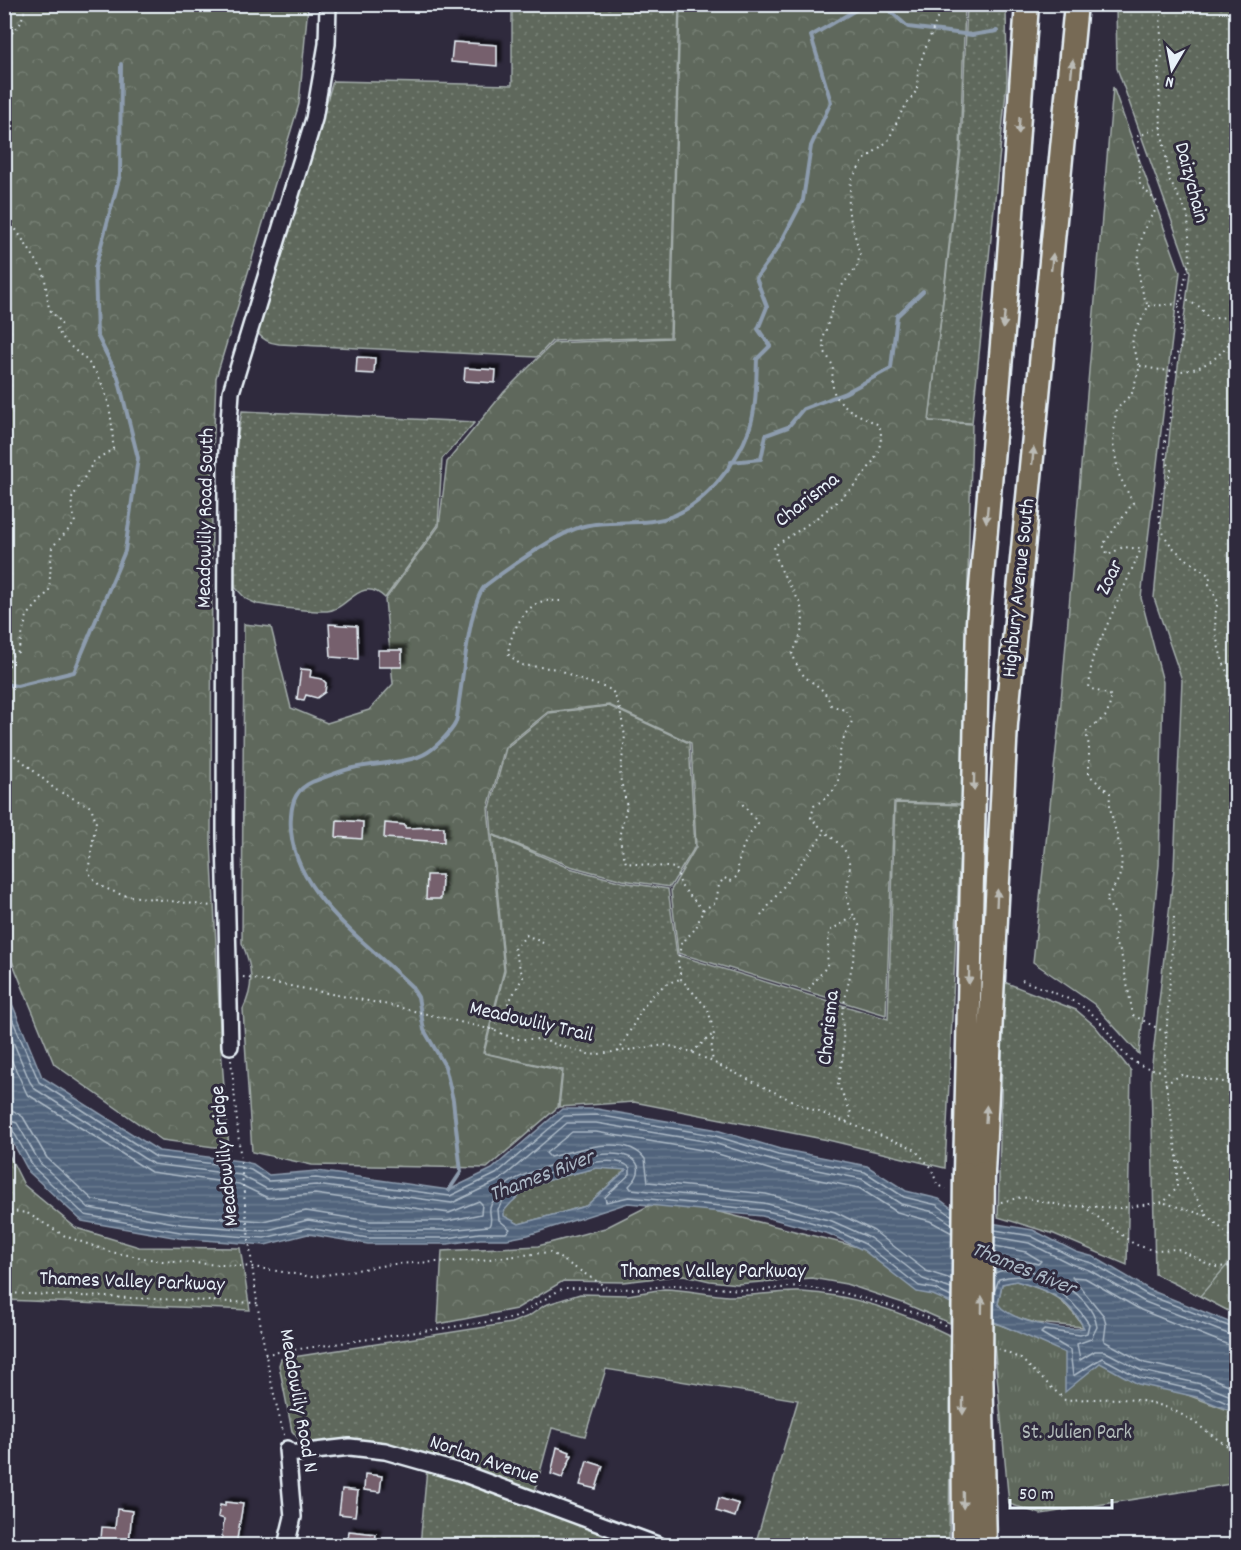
<svg xmlns="http://www.w3.org/2000/svg" width="1241" height="1550" font-family="Dekko,sans-serif">
  <defs>
    <pattern id="grass-dots" width="8" height="8" patternUnits="userSpaceOnUse" patternTransform="scale(1.5)"><rect width="8" height="8" fill="#5e685b"/><path d="M2 2h.1M6 6h.1" fill="none" stroke="#757e73" stroke-width="1.8" stroke-linecap="round"/></pattern>
    <pattern id="forest-crowns" width="20" height="18" patternUnits="userSpaceOnUse" patternTransform="scale(1.5)"><rect width="20" height="18" fill="#5e685b"/><path d="M2 6a3 3 0 1 1 6 0M12 15a3 3 0 1 1 6 0" fill="none" stroke="#757e73"/></pattern>
    <pattern id="park-tufts" width="24" height="20" patternUnits="userSpaceOnUse" patternTransform="scale(1.5)"><rect width="24" height="20" fill="#5e685b"/><path d="M3 7l-1-3M5 7V3M7 7l1-3M15 17l-1-3M17 17v-4M19 17l1-3" fill="none" stroke="#757e73"/></pattern>
    <pattern id="water-rules" width="6" height="5" patternUnits="userSpaceOnUse" patternTransform="scale(1.5)"><rect width="6" height="5" fill="#51647c"/><path d="M0 2.5h6" fill="none" stroke="#6a7b8f"/></pattern>
    <filter id="shadow"><feDropShadow dx="4.5" dy="-4.5" stdDeviation="1.5" flood-color="#0009"/></filter>
  </defs>
  <rect width="100%" height="100%" fill="#2f2a3d"/>
  <filter id="ink" filterUnits="userSpaceOnUse"><feTurbulence type="fractalNoise" baseFrequency=".0167" numOctaves="2"/><feDisplacementMap in="SourceGraphic" scale="12" xChannelSelector="R" yChannelSelector="G"/><feConvolveMatrix kernelMatrix="1 2 1 2 8 2 1 2 1" color-interpolation-filters="sRGB"/></filter>
  <g filter="url(#ink)">
    <path fill="url(#grass-dots)" stroke="#a3acaa" stroke-width="1.5" d="M343 5H679L670 337 552 341 537 357 279 344C269 343 263 340 257 332L333 81 512 85V7H344Z
      M967 5H1006L1007 82 972 423 929 421 961 149Z
      M1116 5H1236V1314L1155 1274 1151 1073 1174 868 1182 680 1154 598 1170 430 1190 272 1117 68Z
      M242 411 475 422 442 459 438 525 385 598C360 574 348 610 327 611 305 612 279 607 257 604L246 599 235 587 234 457Z
      M609 706 689 743 695 847 670 887 623 880 570 866 492 834 490 808 506 748 549 713Z
      M895 803 962 805 945 1168 828 1140 634 1102 559 1107 563 1070 484 1053 505 970 492 835 569 868 622 882 668 889 677 955 888 1019Z
      M1004 982 1076 1010 1095 1026 1131 1071 1127 1265 1054 1234 998 1217Z
      M596 1168 627 1169 586 1206 519 1224 504 1217 503 1211C529 1179 559 1178 596 1168Z
      M1016 1281C1050 1291 1063 1297 1084 1327L1036 1323 1005 1314 998 1304 1002 1284Z
      M664 1289C686 1289 706 1295 728 1296 753 1296 778 1291 802 1292 854 1295 905 1313 951 1336L949 1545H755L798 1400 606 1369 585 1436 552 1428 535 1491C481 1473 414 1443 358 1440 339 1439 321 1445 302 1443L292 1431 279 1365 281 1359 511 1323 529 1316 545 1305 580 1294 628 1295Z
      M427 1468 634 1545 420 1546Z"/>
    <path fill="url(#forest-crowns)" stroke="#a3acaa" stroke-width="1.5" d="M4 5H308L299 104 216 378 212 481 211 841 221 1048 229 1149 162 1140 54 1064 5 944Z
      M680 5H965L960 149 929 421 972 424 962 804 894 802 886 1015 678 953 671 890 696 847 691 743 609 705 548 712 505 747 488 808 504 970 483 1053 562 1071 558 1107 487 1168 312 1165 252 1152 243 1009C255 985 252 966 242 943L244 624 271 627 291 708 327 723 369 710 393 684 385 600 439 526 447 462 504 392 553 343 671 338Z
      M1113 87 1180 272 1141 598 1163 682 1159 865 1139 1054 1094 1004 1033 962 1060 714Z
      M5 1147 24 1185 76 1228 139 1247 240 1248 250 1310 5 1300Z
      M664 1198 885 1254 951 1288 950 1323 906 1304 846 1284 812 1278 737 1284 710 1281 684 1275 623 1282 563 1281 516 1309 438 1324 442 1251 538 1246 605 1228Z"/>
    <path fill="url(#park-tufts)" stroke="#a3acaa" stroke-width="1.5" d="M1236 1255V1315L1200 1296Z
      M992 1322 1236 1413V1483L1041 1514 1009 1504Z"/>
    <path fill="url(#water-rules)" stroke="#8d9cae" stroke-width="1.5" fill-rule="evenodd" d="M4 984 42 1077 159 1151 240 1161 253 1164 269 1175 317 1171 449 1190 492 1169 562 1109H597L713 1129 780 1149 867 1166 906 1191 939 1199 954 1210 991 1223 1033 1230 1076 1252 1094 1257 1150 1290 1236 1325V1413L1197 1397 1138 1384 1100 1363 1065 1392V1353L933 1295 917 1292 863 1250 829 1234 762 1216 628 1203 528 1235 507 1239H480L448 1244H368L308 1234 265 1245 179 1238 82 1221 29 1172 5 1128ZM596 1168 626 1170 586 1206 519 1224 504 1216V1211C529 1179 559 1178 596 1168ZM1016 1281C1047 1290 1068 1297 1084 1328 1063 1332 1010 1321 998 1304L1002 1284Z"/>
    <g fill="none" stroke-linecap="round" stroke-linejoin="round">
      <path stroke="#acb9c6" stroke-width="1.5" d="M4 1000 39 1082 156 1157 240 1167 251 1170 268 1181 316 1178 450 1196 496 1174 564 1116 597 1115 712 1135 778 1155 865 1172 904 1197 937 1205 952 1216
        M4 1020 30 1082 35 1089 153 1164 240 1175 267 1189 316 1185 452 1203 500 1180 567 1123H596L710 1142 777 1162 862 1179 901 1204 934 1212 952 1224
        M4 1044 27 1094 151 1172 239 1184 268 1198 315 1194 449 1213 479 1201 482 1204 481 1214 447 1221H369L306 1211 263 1221 182 1215 93 1200 47 1158 23 1117 14 1111 4 1110
        M4 1119 17 1123 40 1163 89 1208 181 1224 264 1231 308 1220 369 1230H448L489 1226C493 1220 489 1215 490 1208 492 1200 503 1188 509 1183 527 1170 628 1136 638 1166 640 1174 635 1180 629 1186L631 1189 764 1203 832 1221 870 1238 923 1279 951 1289
        M4 1126 12 1129 34 1168 85 1215 180 1232 264 1238 308 1228 368 1238H448L479 1233H506L510 1229 499 1220 498 1209C502 1202 508 1193 515 1188 533 1176 615 1149 630 1168V1174L605 1197 606 1202 629 1197 762 1210 797 1218 831 1228 865 1244 919 1286 935 1289 951 1297
        M995 1230 1031 1236 1074 1258 1092 1263 1148 1295 1236 1329
        M995 1237 1029 1243 1071 1264 1089 1270 1145 1302 1236 1337
        M995 1263 1017 1259 1038 1264 1041 1261 1026 1252 995 1246
        M995 1273C1028 1258 1092 1290 1097 1327L1091 1339 1077 1344 1080 1360 1095 1351H1104L1142 1371 1201 1384 1236 1398
        M951 1279 926 1271 874 1231 835 1212 766 1194 648 1182 645 1159C626 1132 575 1151 550 1157L546 1153 572 1132H596L708 1151 775 1171 859 1188 897 1212 930 1221 952 1233
        M995 1290 999 1279C1036 1268 1070 1294 1089 1324L1087 1333 1080 1335 1044 1330 1041 1333 1070 1350 1073 1376 1102 1358 1140 1378 1199 1391 1236 1407
        M1236 1346 1226 1344 1141 1310 1085 1278 1072 1277 1104 1316 1106 1325 1104 1341 1145 1363 1204 1375 1236 1388"/>
      <path stroke="#8d9cae" stroke-width="4" d="M882 4 908 27 972 35 997 31
        M731 462 761 459 766 435 788 427 803 409 845 393 891 368 897 316 923 291
        M4 684 17 686 74 672 125 551 138 458 118 377 97 335 95 268 120 175 121 64
        M449 1190 461 1172 453 1100 445 1066 424 1030 418 997 411 986C366 941 285 889 291 816 292 800 297 789 312 782 325 777 340 771 353 768 374 763 410 764 428 752 436 747 451 732 455 724 458 718 458 708 459 701 463 678 470 598 486 585 507 569 559 532 584 526 613 519 648 527 675 515 707 501 737 463 749 430 757 408 756 382 757 359L770 346 758 329 767 307 756 278 779 246 803 200 811 146 831 102 811 36 866 4"/>
    </g>
    <path fill="#76616d" stroke="#e8f1f8" stroke-width="1.5" filter="url(#shadow)" d="M453 42 497 45V66L451 62Z
      M357 357 375 358 374 374 356 373Z
      M465 368 496 370 495 383 464 381Z
      M329 624 357 626 358 659 331 657Z
      M378 650H402V667H378Z
      M301 669 311 670 310 677 322 679 326 683 325 692 317 698 306 695 304 700 297 699Z
      M337 820 363 822 362 839 336 837Z
      M385 823 405 825V828L444 827V842L384 838Z
      M427 875H442L441 899H426Z
      M557 1447 570 1452 569 1455H572L562 1478 551 1474Z
      M587 1461 603 1466 596 1489 580 1485Z
      M365 1474 382 1476 380 1492 364 1490Z
      M342 1489 358 1491 355 1516 339 1514Z
      M719 1498 739 1504 735 1517 716 1511Z
      M225 1502 243 1504 236 1545H221L224 1519 218 1517 220 1505 225 1506Z
      M117 1509 132 1511 129 1543 101 1539 102 1527 115 1528Z
      M349 1531 376 1534 375 1545H347Z"/>
    <g fill="none" stroke-linecap="round" stroke-linejoin="round">
      <g stroke="#e8f1f8" stroke-width="20">
        <path id="minor" d="M230 1046 225 837 226 466 231 392 314 119 327 44 328 4
          M289 1454 350 1447 385 1451 459 1472 660 1546
          M286 1546 293 1517 287 1449"/>
      </g>
      <g stroke="#e8f1f8" stroke-width="27">
        <path id="highway" d="M983 1172 1006 724 1076 4
          M965 1173 978 622 1006 298 1027 4
          M963 1357 964 1546
          M981 1363 985 1546"/>
      </g>
      <path stroke="#e8f1f8" stroke-width="2" stroke-dasharray="1.5 4.5" stroke-linecap="butt" d="M1167 4 1160 17 1162 57 1158 63 1161 127 1170 181 1188 215 1190 259 1179 304V328L1182 345C1175 356 1167 375 1167 389 1168 398 1171 406 1170 416 1168 437 1158 448 1171 469 1169 480 1162 489 1160 500 1154 542 1180 554 1210 576L1209 584 1218 602C1209 631 1224 667 1236 693
        M4 42 20 24 27 4
        M1161 127 1138 136 1140 185 1158 203C1156 213 1151 215 1147 223 1135 250 1136 280 1148 306 1137 335 1124 332 1140 366L1132 393 1116 410 1113 444 1119 475 1133 503 1103 545 1108 555 1123 547 1141 549 1092 659 1089 688 1112 696 1107 715 1086 732 1089 746V775L1110 793C1107 821 1127 847 1120 874 1118 883 1110 892 1106 899L1117 918 1114 942 1121 953 1133 1015 1168 1034
        M4 186 7 189 5 213 44 272 49 309 62 323 57 329C67 348 81 352 92 367 109 389 113 422 113 449L94 461 71 500 75 523 52 547 49 591 27 616 18 652 10 657V665L4 666
        M1182 298 1200 307 1209 319 1236 316
        M1148 306 1179 304
        M1140 366C1163 371 1187 376 1209 362 1220 356 1227 345 1236 336
        M560 601C554 601 546 600 540 602 522 609 509 637 508 654L521 665 559 669 576 678 612 690 619 705 625 736 620 777 627 806 619 837 626 863 676 868 681 886 703 910 696 928 681 944 678 962 681 979 708 1009 714 1033 711 1050 713 1061
        M4 750 20 759 56 790 91 807 96 821 88 872 100 886 122 895 211 906
        M703 910 716 902 719 885 724 878 732 881 738 875C737 855 746 838 758 823L739 800
        M761 916 824 833
        M1174 917 1164 1071 1177 1156 1195 1196 1208 1216 1236 1242
        M243 977 389 1005 493 1030 515 1039H539L591 1055 666 1045 692 1052 801 1105 913 1148 931 1167 937 1184 946 1189
        M1022 980C1043 989 1067 996 1086 1009 1120 1034 1113 1065 1164 1071
        M809 989 827 966 829 931 855 916
        M493 1030 523 977 514 949 527 935 543 943
        M618 1052C636 1024 646 986 681 979
        M692 1052 712 1035
        M231 1060C244 1185 251 1313 284 1435
        M1165 1084 1181 1075 1236 1084
        M846 1122 852 1115 838 1084 844 1048 842 1014 860 927C856 918 847 907 847 897 846 878 855 871 845 851 842 845 819 827 811 818L814 806C850 783 833 781 841 747 843 738 849 729 852 721L847 711 831 705C822 682 811 686 801 672 797 667 795 659 792 654 822 599 781 594 774 546 806 527 895 469 879 425L851 411 835 397 832 382 833 366 825 352 823 340 833 306 843 284 857 267 860 254 848 210 851 180 864 160 888 141 902 111 917 90 918 70 924 52 943 4
        M1001 1202 1022 1197 1069 1207 1083 1206 1134 1244 1152 1250 1178 1249 1214 1267 1236 1266
        M1165 1203 1208 1216
        M1083 1206 1120 1208 1164 1202 1177 1188V1157
        M4 1210 27 1213 65 1236 110 1252 162 1261 253 1267 313 1277 393 1264 481 1260 550 1252 606 1287
        M4 1293 258 1303
        M998 1349 1021 1359 1065 1400C1099 1399 1138 1395 1170 1409 1193 1418 1214 1439 1236 1451
        M265 1354 514 1318 563 1288 638 1289 675 1285 756 1291 797 1286 844 1293 919 1314 947 1326
        M1233 1451 1236 1465"/>
      <use href="#minor" stroke="#2f2a3d" stroke-width="15"/>
      <use href="#highway" stroke="#776a54" stroke-width="22"/>
      <g stroke="#e8f1f8" stroke-width="27" stroke-linecap="butt">
        <path id="highway-bridge" d="M963 1357 965 1173
          M981 1363 983 1172"/>
      </g>
      <use href="#highway-bridge" stroke="#776a54" stroke-width="22"/>
    </g>
    <defs><path id="oneway-solid" d="M-6-.8H1V-3.2L6.5 0L1 3.2V.8H-6Z" transform="scale(1.5)"/></defs>
    <g fill="#bbbbb6">
      <use href="#oneway-solid" transform="translate(1072 68) rotate(-84)"/>
      <use href="#oneway-solid" transform="translate(1019 126) rotate(94)"/>
      <use href="#oneway-solid" transform="translate(1052 262) rotate(-84)"/>
      <use href="#oneway-solid" transform="translate(1004 320) rotate(95)"/>
      <use href="#oneway-solid" transform="translate(1033 456) rotate(-84)"/>
      <use href="#oneway-solid" transform="translate(987 514) rotate(95)"/>
      <use href="#oneway-solid" transform="translate(974 782) rotate(91)"/>
      <use href="#oneway-solid" transform="translate(997 898) rotate(-87)"/>
      <use href="#oneway-solid" transform="translate(969 976) rotate(91)"/>
      <use href="#oneway-solid" transform="translate(986 1114) rotate(-87)"/>
      <use href="#oneway-solid" transform="translate(982 1305) rotate(-89)"/>
      <use href="#oneway-solid" transform="translate(963 1406) rotate(90)"/>
      <use href="#oneway-solid" transform="translate(963 1500) rotate(89)"/>
    </g>
  </g>
  <g text-anchor="middle" dominant-baseline="central" stroke-width="6" stroke-linejoin="round" paint-order="stroke">
    <g font-size="21" fill="#e8f1f8" stroke="#2f2a3d">
      <text transform="translate(1190 183) rotate(75)">Daizychain</text>
      <text transform="translate(808 501) rotate(-38)">Charisma</text>
      <text transform="translate(207 518) rotate(-89)">Meadowlily Road South</text>
      <text transform="translate(1111 578) rotate(-64)">Zoar</text>
      <text transform="translate(1020 588) rotate(-84)">Highbury Avenue South</text>
      <text transform="translate(531 1023) rotate(13)">Meadowlily Trail</text>
      <text transform="translate(830 1028) rotate(-84)">Charisma</text>
      <text transform="translate(226 1156) rotate(-96)">Meadowlily Bridge</text>
      <text x="713" y="1273">Thames Valley Parkway</text>
      <text transform="translate(132 1283) rotate(2)">Thames Valley Parkway</text>
      <text transform="translate(297 1401) rotate(80)">Meadowlily Road N</text>
      <text transform="translate(484 1461) rotate(19)">Norlan Avenue</text>
    </g>
    <g font-size="21" fill="#b1bab9" stroke="#2f2a3d">
      <text x="1077" y="1434">St. Julien Park</text>
    </g>
    <g font-size="22" font-style="italic" fill="#acb9c6" stroke="#2f2a3d">
      <text transform="translate(542 1177) rotate(-21)">Thames River</text>
      <text transform="translate(1023 1270) rotate(22)">Thames River</text>
    </g>
  </g>
  <rect width="1241" height="1550" fill="none" stroke="#2f2a3d" stroke-width="24"/>
  <rect x="12" y="12" width="1217" height="1526" fill="none" stroke="#e8f1f8" stroke-width="2" filter="url(#ink)"/>
  <g transform="translate(1172 69) rotate(190)" stroke="#2f2a3d" stroke-width="4.5" paint-order="stroke">
  <path d="M0-4.5L10 22L0 15L-10 22Z" fill="#e8f1f8"/>
  <text y="-9" font-size="16" font-weight="bold" text-anchor="middle" fill="#e8f1f8">N</text>
  </g>
  <path d="M1010 1499v9h102v-9" fill="none" stroke="#e8f1f8" stroke-width="3"/>
  <text x="1019" y="1499" font-size="18" fill="#e8f1f8" stroke="#2f2a3d" stroke-width="4.5" paint-order="stroke">50 m</text>
</svg>
